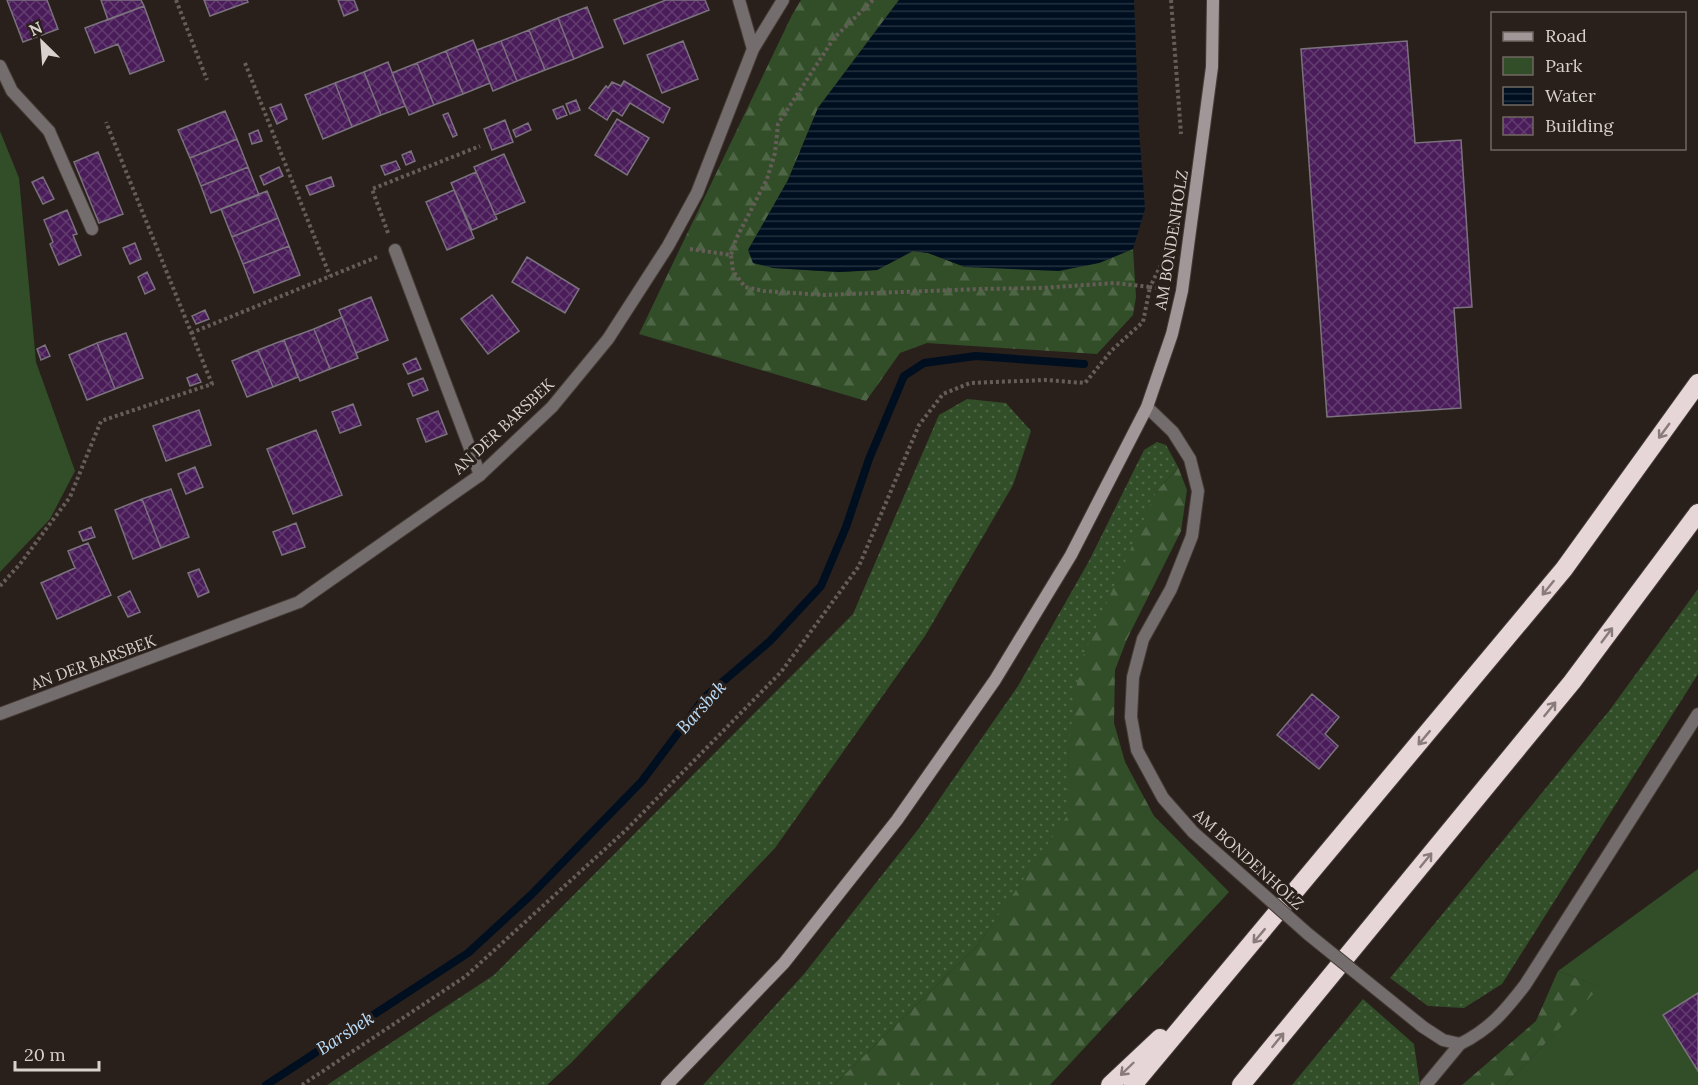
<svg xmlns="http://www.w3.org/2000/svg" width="1698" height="1085" font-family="Lora,serif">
  <defs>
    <pattern id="grass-dots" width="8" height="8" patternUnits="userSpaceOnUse" patternTransform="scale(1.5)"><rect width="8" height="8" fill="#314e28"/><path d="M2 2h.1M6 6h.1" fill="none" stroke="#4e6646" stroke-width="1.8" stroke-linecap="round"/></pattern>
    <pattern id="forest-firs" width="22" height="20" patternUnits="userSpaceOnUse" patternTransform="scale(1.5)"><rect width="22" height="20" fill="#314e28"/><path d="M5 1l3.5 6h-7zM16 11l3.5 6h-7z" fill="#4e6646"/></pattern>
    <pattern id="water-rules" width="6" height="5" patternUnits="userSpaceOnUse" patternTransform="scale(1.5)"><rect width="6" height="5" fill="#000f20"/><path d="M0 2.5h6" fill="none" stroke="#24313f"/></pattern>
    <pattern id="building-cross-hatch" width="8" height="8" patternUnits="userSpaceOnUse" patternTransform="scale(1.5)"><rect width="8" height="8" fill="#4a1c59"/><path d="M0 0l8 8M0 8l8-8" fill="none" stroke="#633c70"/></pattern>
  </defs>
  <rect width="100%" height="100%" fill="#2a201b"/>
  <path fill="url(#grass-dots)" d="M967 399 1006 403 1031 431 1013 485 925 636 775 848 572 1062 547 1085H327L494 975 853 614 939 415Z
    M1157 442 1166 445 1178 467 1156 492 1069 742 1068 816 978 945 834 1085H703L804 974 920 827 1018 686 1089 561 1144 450Z
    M1698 589V674L1502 984 1464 1008 1428 1006 1390 978 1609 711Z
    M1363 999 1414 1044 1420 1085H1292Z"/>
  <path fill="url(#forest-firs)" d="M801 0H899L818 108 788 180 749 250 773 268 839 272 877 270 913 251 928 253 965 267 1099 263 1133 249 1136 297 1133 315 1097 354 927 343 900 353 866 401 639 334 792 15Z
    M1178 467 1187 490 1181 531 1127 639 1115 670 1114 723 1125 762 1154 816 1229 892 1050 1085H834L978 945 1067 816 1069 742 1080 663 1156 492Z
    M1558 971 1601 987 1505 1085H1462L1536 1021Z"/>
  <path fill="#314e28" d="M0 131 19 178 36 362 75 471 50 519 0 572Z
    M1698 869V1085H1505L1600 987 1558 971Z"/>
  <path fill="url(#water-rules)" d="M899 0H1134L1139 130 1145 209 1133 249 1099 263 1059 271 965 267 928 253 913 251 877 270 839 272 773 268 753 263 748 250 788 180 818 108Z"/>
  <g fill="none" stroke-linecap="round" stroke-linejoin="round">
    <path stroke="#000f20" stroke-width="8" d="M266 1085 468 953 531 895 642 781 705 697 770 641 821 586 846 527 869 459 904 376 924 363 976 356 1084 364"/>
  </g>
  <path fill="url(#building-cross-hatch)" stroke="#7a727d" stroke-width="1.5" d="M7 0H47L58 29 23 42Z
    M101 0H141L144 6 108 20Z
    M204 0H247L248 2 210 16Z
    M338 0H354L358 10 344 16Z
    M666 0H705L709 10 624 44 614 20Z
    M144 6 164 61 130 74 118 44 95 53 85 28Z
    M587 7 603 47 574 59 558 18Z
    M558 18 574 59 545 70 529 30Z
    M529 30 545 70 517 81 501 41Z
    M473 40 490 83 463 94 446 51Z
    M501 41 517 81 493 91 477 50Z
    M683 41 698 79 662 93 647 55Z
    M1407 41 1415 143 1461 140 1472 307 1454 308 1461 408 1327 417 1301 49Z
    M446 51 463 94 434 105 417 63Z
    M388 62 405 106 381 115 364 72Z
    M417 63 434 105 409 115 392 73Z
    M364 72 381 115 352 127 335 83Z
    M624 81 670 108 663 123 630 103 622 116 613 110 607 120 589 108 606 86 608 88 612 82 621 86Z
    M335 83 352 127 323 139 305 95Z
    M576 100 580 110 570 114 566 104Z
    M281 104 287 119 277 124 270 108Z
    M563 106 567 115 557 119 553 110Z
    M225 111 237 139 190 158 178 130Z
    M448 113 457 135 453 137 443 115Z
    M617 119 649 138 627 175 595 155Z
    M505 120 513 142 492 150 484 129Z
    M528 123 531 130 516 137 513 130Z
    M258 130 262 141 252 144 249 134Z
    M237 139 248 167 201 186 190 158Z
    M411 151 415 161 406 165 402 155Z
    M98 152 123 214 99 223 74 162Z
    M504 154 525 202 495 215 474 167Z
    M396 161 400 169 385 175 381 166Z
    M248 167 259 195 211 213 201 186Z
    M279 167 283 176 264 185 260 176Z
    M476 172 497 219 472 230 451 183Z
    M43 177 54 199 43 204 32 182Z
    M331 177 334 186 310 195 306 186Z
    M454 190 474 238 447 250 426 202Z
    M267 191 278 218 232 237 221 209Z
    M67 210 77 234 73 235 81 255 59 265 50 244 53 242 44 220Z
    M278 218 289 246 243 264 232 237Z
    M135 243 141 259 130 264 123 248Z
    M289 246 300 275 254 293 243 264Z
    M527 257 579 289 565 313 512 282Z
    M147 272 155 289 145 294 138 277Z
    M492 295 519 331 488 354 461 319Z
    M371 297 388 340 356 353 339 310Z
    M205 310 209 319 196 324 192 316Z
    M342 317 358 358 330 369 314 329Z
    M314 329 330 369 300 381 284 340Z
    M126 333 143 378 115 389 97 343Z
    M284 340 298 377 273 387 258 350Z
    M97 343 115 389 87 400 69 355Z
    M45 345 50 356 41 360 37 349Z
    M258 350 273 387 247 397 232 361Z
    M416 358 421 369 408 374 403 364Z
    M197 374 201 382 190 386 187 378Z
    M423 378 428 390 413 396 408 384Z
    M353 404 361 425 340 433 332 412Z
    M199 410 211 445 166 461 153 426Z
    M438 411 447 434 426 442 417 419Z
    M316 430 342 495 293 514 267 449Z
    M195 467 203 487 186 494 178 474Z
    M171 489 189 537 161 548 142 499Z
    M142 499 161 548 133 559 115 510Z
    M296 523 305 547 282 555 273 532Z
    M91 527 95 537 83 541 79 532Z
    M88 543 111 595 57 619 41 583 75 568 68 551Z
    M199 569 209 592 198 597 188 573Z
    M130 591 140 612 128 617 118 597Z
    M1312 694 1339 717 1325 734 1338 746 1319 769 1277 735Z
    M1698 993V1071L1663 1015Z"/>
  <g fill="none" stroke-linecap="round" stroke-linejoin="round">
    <g stroke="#463c37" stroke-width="14">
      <path id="service" d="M49 131 92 229
        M395 250 480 475
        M1426 1085 1460 1044"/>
    </g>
    <g stroke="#463c37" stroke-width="14">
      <path id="minor" d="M739 0 753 49
        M0 66 12 91 49 131
        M1147 407 1173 432 1190 459 1198 491 1192 536 1171 589 1143 639 1133 677 1131 717 1137 750 1163 798 1193 832
        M0 714 299 602 480 475 552 407 608 339 668 246 697 193 753 49 783 0
        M1423 1027 1443 1040 1460 1044C1490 1029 1505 1011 1525 985L1698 714"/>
    </g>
    <g stroke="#463c37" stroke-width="14">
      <path id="secondary" d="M667 1085 784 963 897 820 995 680 1071 555 1147 407 1172 334 1182 291 1212 67 1213 0"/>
    </g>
    <g stroke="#463c37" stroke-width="20">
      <path id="motorway" d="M1110 1085 1160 1038
        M1133 1085 1564 569 1698 383
        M1241 1085 1572 682 1698 513"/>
    </g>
    <path stroke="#665d58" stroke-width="4" stroke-dasharray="3 3" stroke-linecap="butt" d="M176 0 207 80
      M1171 0 1181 134
      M245 63 330 276
      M388 233 372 189 480 146
      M690 249 731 255 736 239 767 179 775 153 778 124 834 38 873 0
      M1164 289 1150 287 1164 259
      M191 333 377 257
      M0 586 20 564 70 497 101 421 212 384 106 122
      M302 1085 466 976 626 830 781 672 859 566 919 425 943 394 970 383 1045 380 1085 383 1112 350 1143 322 1150 287 1115 283 1041 288 980 289 823 295 764 291 745 287 733 271 731 255"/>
    <use href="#service" stroke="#736d6d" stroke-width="12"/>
    <use href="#minor" stroke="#736d6d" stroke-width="12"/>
    <use href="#secondary" stroke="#a29798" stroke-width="12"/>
    <use href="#motorway" stroke="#e6d6d7" stroke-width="18"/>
    <g stroke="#463c37" stroke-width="14" stroke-linecap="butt">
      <path id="minor-bridge" d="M1193 832 1308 934 1423 1027"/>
    </g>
    <use href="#minor-bridge" stroke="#736d6d" stroke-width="12"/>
  </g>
  <defs><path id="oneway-shaft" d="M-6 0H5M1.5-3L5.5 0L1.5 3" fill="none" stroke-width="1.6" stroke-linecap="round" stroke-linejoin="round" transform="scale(1.5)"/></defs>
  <g stroke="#887b79">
    <use href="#oneway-shaft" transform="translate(1664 431) rotate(126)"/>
    <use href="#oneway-shaft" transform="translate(1548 588) rotate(129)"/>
    <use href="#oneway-shaft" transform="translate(1607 635) rotate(-53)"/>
    <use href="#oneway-shaft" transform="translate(1550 709) rotate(-51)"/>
    <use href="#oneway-shaft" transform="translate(1424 738) rotate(130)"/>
    <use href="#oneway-shaft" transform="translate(1426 860) rotate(-51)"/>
    <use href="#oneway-shaft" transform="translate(1259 936) rotate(130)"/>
    <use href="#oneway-shaft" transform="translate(1278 1040) rotate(-51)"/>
    <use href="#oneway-shaft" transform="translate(1127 1069) rotate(136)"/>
  </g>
  <g text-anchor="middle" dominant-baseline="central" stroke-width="6" stroke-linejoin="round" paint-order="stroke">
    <g font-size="16" fill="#d8d1cd" stroke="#2a201b">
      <text transform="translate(1171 240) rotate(-81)">AM BONDENHOLZ</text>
      <text transform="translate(503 426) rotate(-43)">AN DER BARSBEK</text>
      <text transform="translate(93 662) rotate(-20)">AN DER BARSBEK</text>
      <text transform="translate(1249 859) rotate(42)">AM BONDENHOLZ</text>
    </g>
    <g font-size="18" font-style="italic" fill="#badefc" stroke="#2a201b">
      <text transform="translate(701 707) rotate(-48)">Barsbek</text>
      <text transform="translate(345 1033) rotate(-33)">Barsbek</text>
    </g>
  </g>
  <rect x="1491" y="12" width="195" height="138" fill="#2a201b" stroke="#706762" stroke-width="1.5"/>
  <rect x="1503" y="32" width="30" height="9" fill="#a29798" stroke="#706762" stroke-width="1.5"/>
  <text x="1545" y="42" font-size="18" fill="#d8d1cd">Road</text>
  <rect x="1503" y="57" width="30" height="18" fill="#314e28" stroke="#706762" stroke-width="1.5"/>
  <text x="1545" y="72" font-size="18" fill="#d8d1cd">Park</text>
  <rect x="1503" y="87" width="30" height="18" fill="url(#water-rules)" stroke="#706762" stroke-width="1.5"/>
  <text x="1545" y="102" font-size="18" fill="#d8d1cd">Water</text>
  <rect x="1503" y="117" width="30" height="18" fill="url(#building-cross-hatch)" stroke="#706762" stroke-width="1.5"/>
  <text x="1545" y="132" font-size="18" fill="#d8d1cd">Building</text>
  <g transform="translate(42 42) rotate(335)" stroke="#2a201b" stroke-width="4.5" paint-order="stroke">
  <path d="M0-4.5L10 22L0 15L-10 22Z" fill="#d8d1cd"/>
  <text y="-9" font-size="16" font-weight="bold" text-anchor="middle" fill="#d8d1cd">N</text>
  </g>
  <path d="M15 1061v9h84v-9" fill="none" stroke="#d8d1cd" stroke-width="3"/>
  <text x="24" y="1061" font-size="18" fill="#d8d1cd" stroke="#2a201b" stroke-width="4.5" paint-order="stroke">20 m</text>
</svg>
